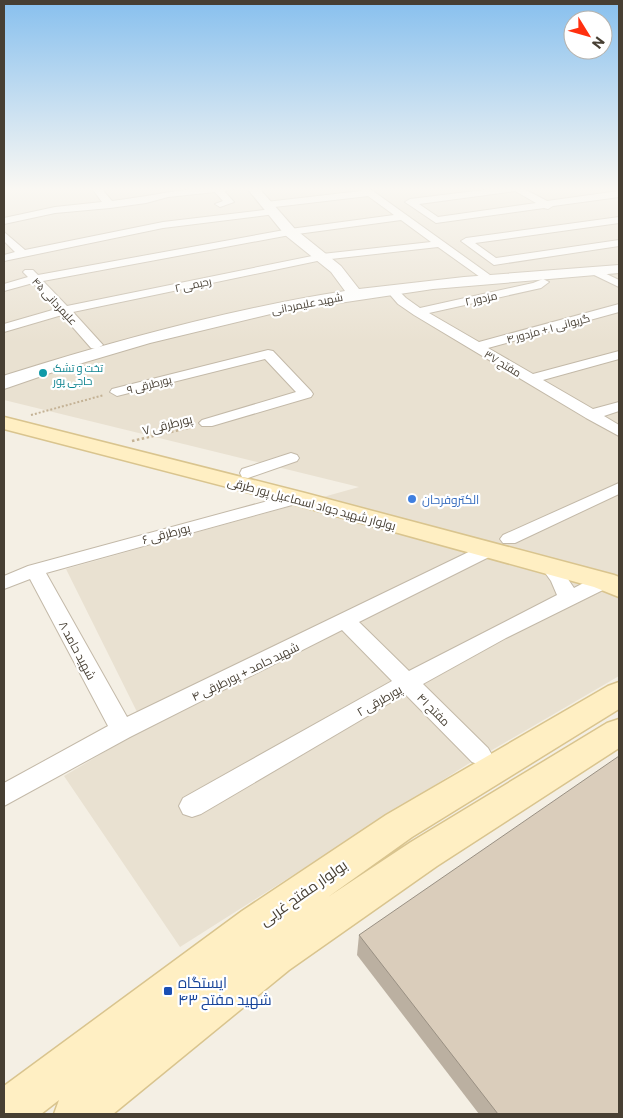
<svg xmlns="http://www.w3.org/2000/svg" width="623" height="1118" font-family="Commissioner,Cairo,sans-serif">
  <rect width="100%" height="100%" fill="#f4efe4"/>
  <path fill="#e9e1d1" d="M4 187H619V676L468 764 180 947 64 776 145 728 66 569 359 487 4 400Z"/>
  <g fill="none" stroke-linecap="round" stroke-linejoin="round">
    <g stroke="#c3b9a8" stroke-width="2">
      <path id="minor" d="M91 187H100L112 201C156 196 199 184 244 187L224 191 234 202 220 207 215 204 223 201 215 192 168 197 146 203 110 208 55 213 4 224V218L55 207 102 202Z
        M357 187H367L373 191 490 275 484 278 480 277 438 247 322 260 73 312 103 345 96 349 91 348 62 315 4 332V324L56 309 33 283 4 291V284L28 277 23 272 25 270H33L38 275 290 229 394 215 368 196 266 208 261 205 266 202 361 191ZM401 220 431 242 322 254 67 306 43 281 290 235Z
        M508 187H531L526 190 547 201 619 191V197L553 206 548 209 544 208 436 223 405 202 410 199ZM515 191 536 203 438 217 419 204Z
        M272 209 277 212 275 214 163 228 4 261V255L15 252 4 241V232L25 250 163 222Z
        M619 217V223L475 243 496 258 619 240V246L494 265 461 241 466 238Z
        M594 268 619 280V287L590 273 588 271Z
        M543 279 549 282 541 288 429 313 479 342 619 304V312L488 348 533 374 619 351V359L543 380 593 409 619 402V411L604 416 619 425V436L586 418 414 315 398 304 385 289 387 287H395L406 298 420 308 533 283Z
        M268 350 273 351 311 391 313 394 311 397 212 426H202L199 423 202 420 296 392 265 359 117 396 110 392 112 389Z
        M291 453 297 455 299 458 297 461 248 478 242 477 240 473 242 469Z
        M619 483V494L515 543H503L500 539 503 535Z
        M297 493 303 494 306 498 303 502 46 573 127 717 481 546H495L497 550 495 554 359 622 409 671 557 595 551 581 541 567 543 563 550 561 557 563 574 588 597 576 604 575 611 576 614 581 611 586 506 638 423 684 488 748 492 755 488 762 480 765 472 762 405 694 201 814 192 817 183 814 179 806 183 798 392 681 342 630 130 737 4 806V783L108 726 30 579 4 589V576L28 566Z"/>
    </g>
    <g stroke="#c3b9a8" stroke-width="2">
      <path id="tertiary" d="M246 187H258L295 229 341 266 359 289 464 277 619 265V273L433 289 279 312 150 343 62 369 4 389V376L6 375C117 340 230 309 345 291L331 272 285 235Z"/>
    </g>
    <g stroke="#d9c48e" stroke-width="3">
      <path id="secondary" d="M4 417 305 493 614 575 619 577V597L594 587 289 503 4 429Z
        M619 682V709L412 837 328 897 411 842 607 723 619 719V748L437 866 289 970 113 1114H54L59 1100 41 1114H4V1086L242 911 386 815 608 686Z"/>
    </g>
    <path stroke="#c4b295" stroke-width="2" stroke-dasharray="2 2" stroke-linecap="butt" d="M31 415 104 395"/>
    <path stroke="#c4b295" stroke-width="2.5" stroke-dasharray="2.5 2.5" stroke-linecap="butt" d="M132 441 192 427"/>
    <use href="#minor" fill="#fff" fill-rule="evenodd"/>
    <use href="#tertiary" fill="#fff" fill-rule="evenodd"/>
    <use href="#secondary" fill="#ffefc3" fill-rule="evenodd"/>
  </g>
  <path fill="#bbb0a1" d="M359 935 619 1114H479L357 955Z"/>
  <path fill="#dacdbb" stroke="#999083" d="M619 756V1114H498L359 935Z"/>
  <linearGradient id="sky" x2="0" y2="1"><stop stop-color="#88c0ee"/><stop offset="0.55" stop-color="#faf8f3"/><stop offset="1" stop-color="#faf8f3" stop-opacity="0"/></linearGradient>
  <rect width="623" height="343" fill="url(#sky)"/>
  <circle fill="#0f9aa8" stroke="#fff" stroke-width="2" cx="43" cy="373" r="5"/>
  <circle fill="#3f7fe0" stroke="#fff" stroke-width="2" cx="412" cy="499" r="5"/>
  <rect fill="#1a4fb4" stroke="#fff" stroke-width="2" x="163" y="986" width="10" height="10" rx="2.5"/>
  <g text-anchor="middle" dominant-baseline="central" stroke-width="4.5" stroke-linejoin="round" paint-order="stroke">
    <g font-size="11" fill="#473f33" stroke="#fff">
      <text transform="translate(193 284) rotate(-12)">رحیمی ۲</text>
      <text transform="translate(481 298) rotate(-12)">مزدور ۲</text>
      <text transform="translate(55 301) rotate(47)">علیمردانی ۴۵</text>
      <text transform="translate(307 303) rotate(-11)">شهید علیمردانی</text>
      <text transform="translate(548 328) rotate(-15)">گریوانی ۱ + مزدور ۴</text>
      <text transform="translate(503 363) rotate(31)">مفتح ۳۷</text>
      <text transform="translate(149 384) rotate(-14)">پورطرقی ۹</text>
    </g>
    <g font-size="11" fill="#0d838f" stroke="#fff" text-anchor="start">
      <text x="53" y="367">تخت و تشک<tspan x="53" dy="13">حاجی پور</tspan></text>
    </g>
    <g font-size="12" fill="#473f33" stroke="#fff">
      <text transform="translate(167 424) rotate(-14)">پورطرقی ۷</text>
      <text transform="translate(312 503) rotate(15)">بولوار شهید جواد اسماعیل پور طرقی</text>
      <text transform="translate(166 533) rotate(-15)">پورطرقی ۶</text>
      <text transform="translate(78 650) rotate(62)">شهید حامد ۸</text>
      <text transform="translate(245 671) rotate(-26)">شهید حامد + پورطرقی ۴</text>
      <text transform="translate(379 700) rotate(-30)">پورطرقی ۲</text>
      <text transform="translate(434 709) rotate(45)">مفتح ۴۱</text>
    </g>
    <g font-size="12" fill="#366cbe" stroke="#fff" text-anchor="start">
      <text x="422" y="499">الکتروفرحان</text>
    </g>
    <g font-size="15" fill="#473f33" stroke="#fff">
      <text transform="translate(303 892) rotate(-35)">بولوار مفتح غربی</text>
    </g>
    <g font-size="15" fill="#164399" stroke="#fff" text-anchor="start">
      <text x="178" y="982">ایستگاه<tspan x="178" dy="17">شهید مفتح ۴۳</tspan></text>
    </g>
  </g>
  <rect width="623" height="1118" fill="none" stroke="#473f33" stroke-width="10"/>
  <g transform="translate(588 35) rotate(127)"><circle r="24" fill="#ffffff" stroke="#b5b2ad"/>
  <path d="M0-4L9 19L0 12L-9 19Z" fill="#ff3010"/>
  <text y="-8" font-size="14" font-weight="bold" text-anchor="middle" fill="#473f33">N</text>
  </g>
</svg>
